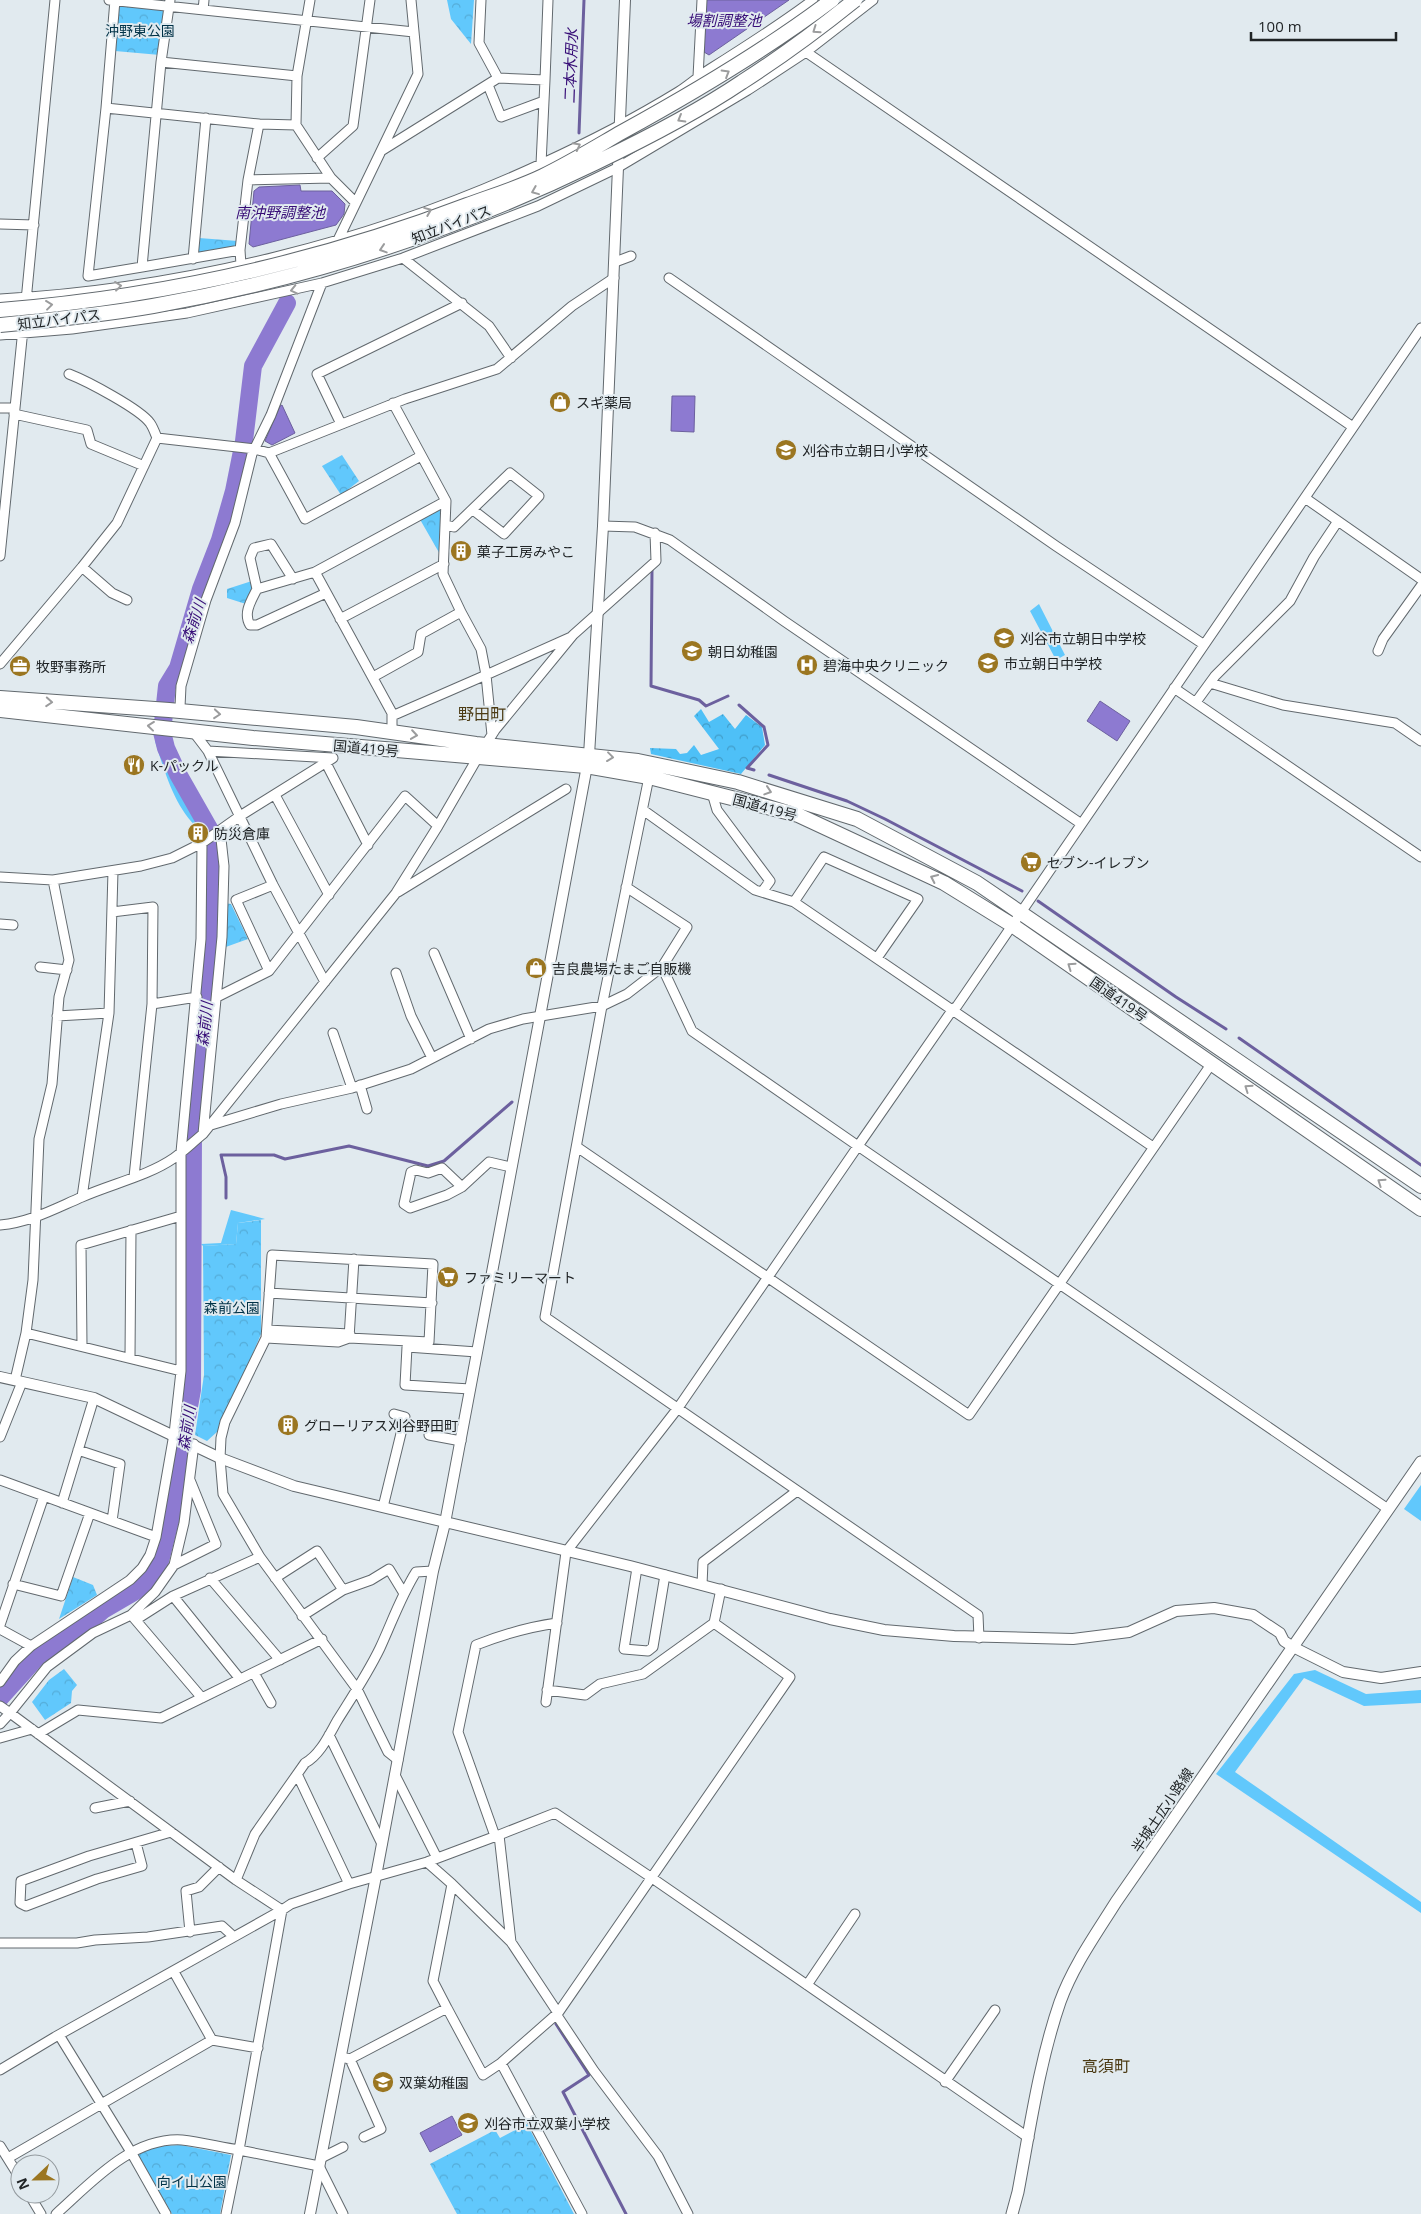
<svg xmlns="http://www.w3.org/2000/svg" width="1421" height="2214" font-family="'Open Sans','Noto Sans JP',sans-serif">
  <defs>
    <pattern id="forest-crowns" width="20" height="18" patternUnits="userSpaceOnUse" patternTransform="scale(1.25)"><rect width="20" height="18" fill="#4ec0f7"/><path d="M2 6a3 3 0 1 1 6 0M12 15a3 3 0 1 1 6 0" fill="none" stroke="#409cc8"/></pattern>
    <pattern id="park-crowns" width="20" height="18" patternUnits="userSpaceOnUse" patternTransform="scale(1.25)"><rect width="20" height="18" fill="#61c8fc"/><path d="M2 6a3 3 0 1 1 6 0M12 15a3 3 0 1 1 6 0" fill="none" stroke="#54acd8"/></pattern>
  </defs>
  <rect width="100%" height="100%" fill="#e1eaef"/>
  <path fill="#61c8fc" d="M1039 604 1065 655 1056 660 1030 611Z
    M155 741 164 746 177 775 205 825 202 831C176 813 164 770 155 741Z
    M231 1210 265 1219 238 1223 236 1244 203 1246 201 1244 221 1243Z
    M1421 1485V1521L1404 1509Z
    M1315 1670 1366 1694 1421 1690V1703L1364 1706 1304 1678 1235 1772 1421 1902V1913L1216 1774 1294 1674Z"/>
  <path fill="url(#forest-crowns)" d="M701 709 709 722 723 714 735 729 746 715 762 727 765 745 741 774 651 754 650 748 676 749 680 754 687 753 694 745 701 755 719 749 694 716Z"/>
  <path fill="url(#park-crowns)" d="M447 0H474L471 44 451 19Z
    M119 4 166 9 160 55 115 51Z
    M199 238 238 241 237 247 197 254Z
    M342 455 359 481 341 495 322 466Z
    M439 505 442 509 441 556 418 516Z
    M255 580 249 605 227 598V589Z
    M225 903 231 904 248 939 223 948Z
    M261 1220V1334L229 1410 218 1431 207 1441 195 1435 204 1375 203 1246 236 1244 238 1223Z
    M73 1577 93 1585 97 1595 59 1619Z
    M64 1669 77 1685 72 1691 71 1703 45 1720 32 1702 49 1680Z
    M527 2124 574 2214H457L430 2164 495 2130 500 2138Z
    M181 2145 231 2155 220 2214H172L137 2153 159 2146Z"/>
  <path fill="#8d7ad1" stroke="#6c609e" d="M706 0H789L709 55 704 52Z
    M300 185 301 191H332L345 204 344 214 336 225 253 247 249 244 254 191 259 187Z
    M672 396H695L694 432 671 431Z
    M282 405 295 433 272 445 265 441 280 406Z
    M1100 701 1130 721 1117 741 1087 721Z
    M452 2116 462 2135 430 2152 420 2133Z"/>
  <g fill="none" stroke-linecap="round" stroke-linejoin="round">
    <path stroke="#6c609e" stroke-width="3" d="M579 133 584 0
      M652 570 651 686 699 700 706 706 728 696
      M739 705 764 727 768 745 747 768 754 770
      M769 775 847 801 885 819 1022 891
      M1038 901 1176 997 1226 1029
      M1239 1038 1421 1165
      M226 1198V1177L221 1155H274L285 1159 349 1146 428 1166 444 1161 512 1102
      M556 2024 589 2075 563 2092 626 2214"/>
    <path stroke="#8d7ad1" stroke-width="18" d="M0 1698 38 1656 87 1624 103 1610 139 1589 150 1580 159 1565 177 1494 181 1451 192 1390 193 1130 212 938 215 865V848L211 832 178 774 166 748 162 732 167 686 178 668 201 589 220 540 234 491 244 441 253 366 287 303"/>
    <g stroke="#62696e" stroke-width="11">
      <path id="minor" d="M109 0 414 32
        M115 0 106 108 259 124 248 180 240 250 241 265
        M170 0 161 62 142 267 240 250
        M481 0 479 43 498 78 545 80 541 164
        M203 10 204 0
        M784 29 806 52 1353 427
        M161 62 297 76
        M698 77 702 0
        M545 80 548 0
        M488 85 501 117 544 101
        M106 108 88 276 142 267
        M259 124 296 125 297 76 310 0
        M296 125 331 178 355 202
        M381 151 418 74 411 0
        M317 158 353 126 370 0
        M248 180 331 178
        M0 224 34 225
        M338 240 381 151 498 78
        M403 258 489 326 511 358
        M193 259 206 118
        M615 262 631 256
        M669 278 1056 546 1203 644
        M0 299C183 289 375 241 541 164 587 143 634 119 678 92 689 85 699 76 710 69 745 47 780 25 813 0
        M26 301 55 0
        M0 335 72 329 187 313 322 283 403 258 538 206 617 168 748 90 806 52 873 0
        M69 374C87 381 140 409 150 423 153 427 155 433 157 438
        M0 408H14
        M14 414 87 430 91 444 144 466
        M341 424 317 374 462 303
        M269 453 305 519 421 456
        M1305 498 1421 579
        M445 525 454 527 510 473 539 496 504 534 473 510
        M603 526 635 527 670 540 784 621 1080 823
        M0 556 23 329
        M82 567 112 593 127 600
        M315 572 392 713V732
        M257 589 250 558 254 548 271 544 293 579
        M326 593 257 625H250C243 613 251 601 257 589L315 572 446 501 393 403
        M340 619 444 564
        M1378 651 1383 639 1421 586
        M0 664 82 567 117 523 157 438 255 449 269 453 405 399 497 369 572 306 614 278
        M373 677 418 652 421 634 461 612 443 574 446 501
        M1210 683 1283 705 1395 723 1421 741
        M1174 688 1421 857
        M1196 702 1215 676 1290 601 1314 557 1338 521
        M180 707 181 686 206 600 235 523 252 454 271 415 322 283
        M392 716 486 675 481 649 461 612
        M192 730 208 751 333 758
        M492 735 486 675 571 637
        M486 744 495 730 573 635 656 561 655 533
        M208 751 273 885 325 982
        M326 763 368 845
        M649 777 602 1006 545 1317 978 1615 979 1638
        M712 793 717 810 770 881 762 892
        M275 795 329 895
        M643 810 755 890 794 902 1153 1147
        M0 877 53 880 141 866 172 858 202 843 240 816 333 758
        M626 887 687 927 662 967
        M398 892 566 789
        M794 902 824 857 918 899 877 958
        M112 912 153 907 152 1004 134 1177
        M0 924 13 925
        M434 953 471 1039
        M40 967 67 970
        M269 971 236 900 273 885
        M396 973 411 1016 432 1058
        M217 997 269 971 405 796 438 826
        M152 1004 197 997
        M57 1016 109 1013
        M333 1033 352 1088
        M360 1085 367 1109
        M211 1125 281 1104 352 1088 411 1069 489 1029 523 1019 602 1006 627 994 662 967 692 1031 858 1146 953 1009 957 1006 1421 328
        M203 1134 222 937 224 866 220 830
        M577 1147 969 1415 1212 1063
        M462 1187 442 1168 428 1173 416 1170 411 1172 404 1204 410 1208 447 1195 462 1187 489 1162 511 1167
        M82 1197 109 1013 113 871
        M0 1225C31 1222 54 1209 82 1197 111 1184 148 1176 174 1158 184 1151 193 1142 203 1134L396 893 438 826 478 757
        M354 1259 349 1338 429 1342 433 1264 272 1255 266 1338 225 1422 221 1438 220 1458 223 1494 260 1557 357 1689 388 1752 398 1760
        M269 1293 432 1303
        M267 1330 350 1334
        M26 1333 181 1371
        M266 1338 338 1342 349 1338
        M82 1346 81 1245 181 1216
        M130 1358 131 1230
        M15 1380 26 1333 33 1280 39 1139 52 1084 59 997 69 960 53 880
        M470 1389 405 1385 407 1347 477 1352
        M429 1435 461 1441
        M0 1437 22 1382
        M78 1450 120 1464 112 1521
        M0 1480 156 1537
        M62 1503 94 1398
        M383 1507 405 1417 394 1414
        M174 1565 216 1544 190 1480
        M637 1568 624 1649 648 1651 653 1647 665 1575
        M210 1578 280 1660
        M275 1578 317 1551 343 1590
        M13 1584 61 1596 90 1513
        M702 1585 703 1562 797 1491
        M173 1596 240 1679
        M302 1616 343 1590 371 1580 389 1569 403 1592
        M133 1617 202 1698
        M137 1619 173 1596 260 1557
        M0 1625 44 1496
        M0 1629 31 1646
        M254 1673 271 1703
        M0 1682 15 1661 31 1646 130 1580 142 1568 150 1555 156 1537 174 1434 181 1371V1152L201 939 202 843
        M547 1690 585 1695 600 1684 643 1674 714 1623
        M546 1702 566 1552 678 1408 858 1146 1388 1509
        M0 1706 10 1713 47 1667 93 1633 131 1615 155 1592 174 1565 184 1523 194 1444
        M0 1724 10 1713 236 1880 282 1910 55 2037 0 2070
        M38 1734 78 1710 161 1718 322 1639
        M329 1735 382 1844
        M0 1738 32 1729
        M395 1775 437 1858
        M298 1776 349 1884
        M95 1808 130 1801
        M495 1836 458 1732 476 1645C504 1634 528 1627 557 1623
        M136 1843 142 1866 97 1879 26 1906 20 1903 21 1881 89 1856 171 1832
        M427 1862 452 1884
        M236 1880 255 1834 305 1763C320 1755 329 1735 337 1721 352 1697 368 1673 380 1648 392 1622 401 1596 416 1572L433 1571
        M190 1932 186 1891 199 1887 219 1867
        M0 1943H77L95 1940 148 1937 222 1926 233 1936
        M174 1972 212 2040
        M807 1985 855 1914
        M447 2008 433 1981 452 1884 511 1942
        M558 2013 511 1942 499 1835 555 1813 652 1878 1029 2138
        M556 2014 594 2071 658 2156 688 2214
        M59 2035 131 2152 166 2214
        M341 2057 350 2059 447 2008 483 2075 501 2063 558 2013 790 1677 714 1623 721 1589
        M350 2059 381 2129 364 2137
        M501 2063 582 2214
        M945 2082 995 2010
        M0 2146 20 2178
        M8 2158 212 2040 258 2048
        M321 2158 343 2147
        M29 2194 41 2214
        M56 2214C91 2183 131 2137 182 2140 200 2142 220 2147 239 2150L226 2214
        M343 2214 319 2166 239 2150 282 1910 291 1904 349 1884 427 1862 499 1835"/>
    </g>
    <g stroke="#62696e" stroke-width="12">
      <path id="tertiary" d="M0 1377 94 1398 220 1458 294 1486 630 1566 830 1619 884 1630 954 1636 1073 1639 1129 1632 1176 1611 1214 1608 1253 1615 1280 1633 1284 1641 1293 1647 1343 1672 1381 1678 1421 1672
        M310 2214 376 1876 433 1571 445 1523 589 755 603 526 625 0"/>
    </g>
    <g stroke="#62696e" stroke-width="13">
      <path id="secondary" d="M1012 2214 1018 2192C1030 2128 1039 2063 1060 2002 1073 1966 1096 1934 1116 1902L1421 1462"/>
    </g>
    <g stroke="#62696e" stroke-width="16">
      <path id="trunk" d="M0 698 169 710 356 727 476 744 638 761 738 782 857 819 977 883 1421 1186
        M0 710 253 738 586 766 649 777 798 815 944 883 1012 925 1421 1209"/>
    </g>
    <use href="#minor" stroke="#fff" stroke-width="9"/>
    <use href="#tertiary" stroke="#fff" stroke-width="10"/>
    <use href="#secondary" stroke="#fff" stroke-width="11"/>
    <use href="#trunk" stroke="#fff" stroke-width="14"/>
    <g stroke="#62696e" stroke-width="16" stroke-linecap="butt">
      <path id="trunk-bridge" d="M0 310C159 297 318 262 467 205 492 196 518 188 543 176 570 163 596 147 622 132 695 92 766 50 832 0
        M0 325C51 320 102 315 153 306 306 279 455 231 595 163 645 139 696 113 742 82 781 57 819 29 855 0"/>
    </g>
    <use href="#trunk-bridge" stroke="#fff" stroke-width="14"/>
  </g>
  <defs><path id="oneway-chevron" d="M-2-3.5L2.5 0L-2 3.5" fill="none" stroke-width="1.6" stroke-linecap="round" stroke-linejoin="round" transform="scale(1.25)"/></defs>
  <g stroke="#9b9c9d">
    <use href="#oneway-chevron" transform="translate(816 30) rotate(145)"/>
    <use href="#oneway-chevron" transform="translate(726 73) rotate(-31)"/>
    <use href="#oneway-chevron" transform="translate(681 119) rotate(150)"/>
    <use href="#oneway-chevron" transform="translate(577 146) rotate(-27)"/>
    <use href="#oneway-chevron" transform="translate(535 191) rotate(158)"/>
    <use href="#oneway-chevron" transform="translate(428 211) rotate(-22)"/>
    <use href="#oneway-chevron" transform="translate(383 249) rotate(162)"/>
    <use href="#oneway-chevron" transform="translate(118 286) rotate(-7)"/>
    <use href="#oneway-chevron" transform="translate(294 290) rotate(167)"/>
    <use href="#oneway-chevron" transform="translate(49 305) rotate(-7)"/>
    <use href="#oneway-chevron" transform="translate(49 702) rotate(4)"/>
    <use href="#oneway-chevron" transform="translate(217 714) rotate(5)"/>
    <use href="#oneway-chevron" transform="translate(151 726) rotate(-174)"/>
    <use href="#oneway-chevron" transform="translate(414 735) rotate(8)"/>
    <use href="#oneway-chevron" transform="translate(610 757) rotate(7)"/>
    <use href="#oneway-chevron" transform="translate(768 791) rotate(18)"/>
    <use href="#oneway-chevron" transform="translate(934 878) rotate(-155)"/>
    <use href="#oneway-chevron" transform="translate(1071 966) rotate(-145)"/>
    <use href="#oneway-chevron" transform="translate(1248 1088) rotate(-145)"/>
    <use href="#oneway-chevron" transform="translate(1381 1182) rotate(-146)"/>
  </g>
  <defs>
    <g id="shop-disc" transform="scale(1.125)"><circle r="9.5" fill="#9b7621" stroke="#e1eaef"/><path d="M-5-2.5h2.3a2.7 3.5 0 0 1 5.4 0H5L5.5 6h-11ZM-1.5-2.5h3a1.5 2.3 0 0 0-3 0Z" fill="#fff"/></g>
    <g id="school-disc" transform="scale(1.125)"><circle r="9.5" fill="#9b7621" stroke="#e1eaef"/><path d="M0-5L7-2L0 1L-7-2ZM-4 1L0 2.5L4 1V4Q0 6-4 4Z" fill="#fff"/></g>
    <g id="building-disc" transform="scale(1.125)"><circle r="9.5" fill="#9b7621" stroke="#e1eaef"/><path d="M-4-6H4V6H1V3H-1V6H-4ZM-2.5-4.3h1.7v1.8h-1.7ZM.8-4.3h1.7v1.8H.8ZM-2.5-1h1.7V.8h-1.7ZM.8-1h1.7V.8H.8Z" fill="#fff"/></g>
    <g id="hospital-disc" transform="scale(1.125)"><circle r="9.5" fill="#9b7621" stroke="#e1eaef"/><path d="M-5-5h3v3.5h4V-5h3V5h-3V1.5h-4V5h-3Z" fill="#fff"/></g>
    <g id="office-disc" transform="scale(1.125)"><circle r="9.5" fill="#9b7621" stroke="#e1eaef"/><path d="M-6-3h4V-5.5h4V-3h4V5H-6ZM-1-4.5V-3h2v-1.5ZM-6 0V1H6V0Z" fill="#fff"/></g>
    <g id="restaurant-disc" transform="scale(1.125)"><circle r="9.5" fill="#9b7621" stroke="#e1eaef"/><path d="M-5-6h1v4h1v-4h1v4h1v-4h1v5L-1.5 .5V6h-2V.5L-5-1ZM5-6V6H3V1.5H1.5Q1.5-4 5-6Z" fill="#fff"/></g>
    <g id="supermarket-disc" transform="scale(1.125)"><circle r="9.5" fill="#9b7621" stroke="#e1eaef"/><path d="M-6-5.5h2.5l.6 2H6L4.5 2H-2.5L-4.4-4H-6ZM-1.5 3.2a1.3 1.3 0 1 0 .1 0ZM3 3.2a1.3 1.3 0 1 0 .1 0Z" fill="#fff"/></g>
  </defs>
  <g fill-rule="evenodd">
    <use href="#shop-disc" x="560" y="402"/>
    <use href="#school-disc" x="786" y="450"/>
    <use href="#building-disc" x="461" y="551"/>
    <use href="#school-disc" x="1004" y="638"/>
    <use href="#school-disc" x="692" y="651"/>
    <use href="#school-disc" x="988" y="663"/>
    <use href="#hospital-disc" x="807" y="665"/>
    <use href="#office-disc" x="20" y="666"/>
    <use href="#restaurant-disc" x="134" y="765"/>
    <use href="#building-disc" x="198" y="833"/>
    <use href="#supermarket-disc" x="1031" y="862"/>
    <use href="#shop-disc" x="536" y="968"/>
    <use href="#supermarket-disc" x="448" y="1277"/>
    <use href="#building-disc" x="288" y="1425"/>
    <use href="#school-disc" x="383" y="2082"/>
    <use href="#school-disc" x="468" y="2123"/>
  </g>
  <g text-anchor="middle" dominant-baseline="central" stroke-width="4" stroke-linejoin="round" paint-order="stroke">
    <g font-size="14" fill="#003247" stroke="#e1eaef">
      <text x="140" y="30">沖野東公園</text>
      <text x="232" y="1307">森前公園</text>
      <text x="192" y="2181">向イ山公園</text>
    </g>
    <g font-size="14" fill="#202426" stroke="#e1eaef">
      <text transform="translate(451 224) rotate(-21)">知立バイパス</text>
      <text transform="translate(59 319) rotate(-7)">知立バイパス</text>
      <text transform="translate(366 748) rotate(5)">国道419号</text>
      <text transform="translate(765 807) rotate(15)">国道419号</text>
      <text transform="translate(1119 999) rotate(35)">国道419号</text>
      <text transform="translate(1162 1810) rotate(-56)">半城土広小路線</text>
    </g>
    <g font-size="14" fill="#202426" stroke="#e1eaef" text-anchor="start">
      <text x="576" y="402">スギ薬局</text>
      <text x="802" y="450">刈谷市立朝日小学校</text>
      <text x="477" y="551">菓子工房みやこ</text>
      <text x="1020" y="638">刈谷市立朝日中学校</text>
      <text x="708" y="651">朝日幼稚園</text>
      <text x="1004" y="663">市立朝日中学校</text>
      <text x="823" y="665">碧海中央クリニック</text>
      <text x="36" y="666">牧野事務所</text>
      <text x="150" y="765">K-パックル</text>
      <text x="214" y="833">防災倉庫</text>
      <text x="1047" y="862">セブン-イレブン</text>
      <text x="552" y="968">吉良農場たまご自販機</text>
      <text x="464" y="1277">ファミリーマート</text>
      <text x="304" y="1425">グローリアス刈谷野田町</text>
      <text x="399" y="2082">双葉幼稚園</text>
      <text x="484" y="2123">刈谷市立双葉小学校</text>
    </g>
    <g font-size="15" font-style="italic" fill="#370d77" stroke="#e1eaef">
      <text x="724" y="20">場割調整池</text>
      <text transform="translate(570 66) rotate(-88)">二本木用水</text>
      <text x="280" y="212">南沖野調整池</text>
      <text transform="translate(193 621) rotate(-72)">森前川</text>
      <text transform="translate(204 1024) rotate(-84)">森前川</text>
      <text transform="translate(186 1428) rotate(-81)">森前川</text>
    </g>
    <g font-size="16" fill="#4c3b14" stroke="#e1eaef">
      <text x="482" y="714">野田町</text>
      <text x="1106" y="2066">高須町</text>
    </g>
  </g>
  <g transform="translate(35 2179) rotate(248)"><circle r="24" fill="#e1eaef" stroke="#949b9f"/>
  <path d="M0-4L9 19L0 12L-9 19Z" fill="#9b7621"/>
  <text y="-8" font-size="14" font-weight="bold" text-anchor="middle" fill="#202426">N</text>
  </g>
  <path d="M1251 32v8h145v-8" fill="none" stroke="#202426" stroke-width="2.5"/>
  <text x="1258" y="32" font-size="15" fill="#202426" stroke="#e1eaef" stroke-width="4" paint-order="stroke">100 m</text>
</svg>
